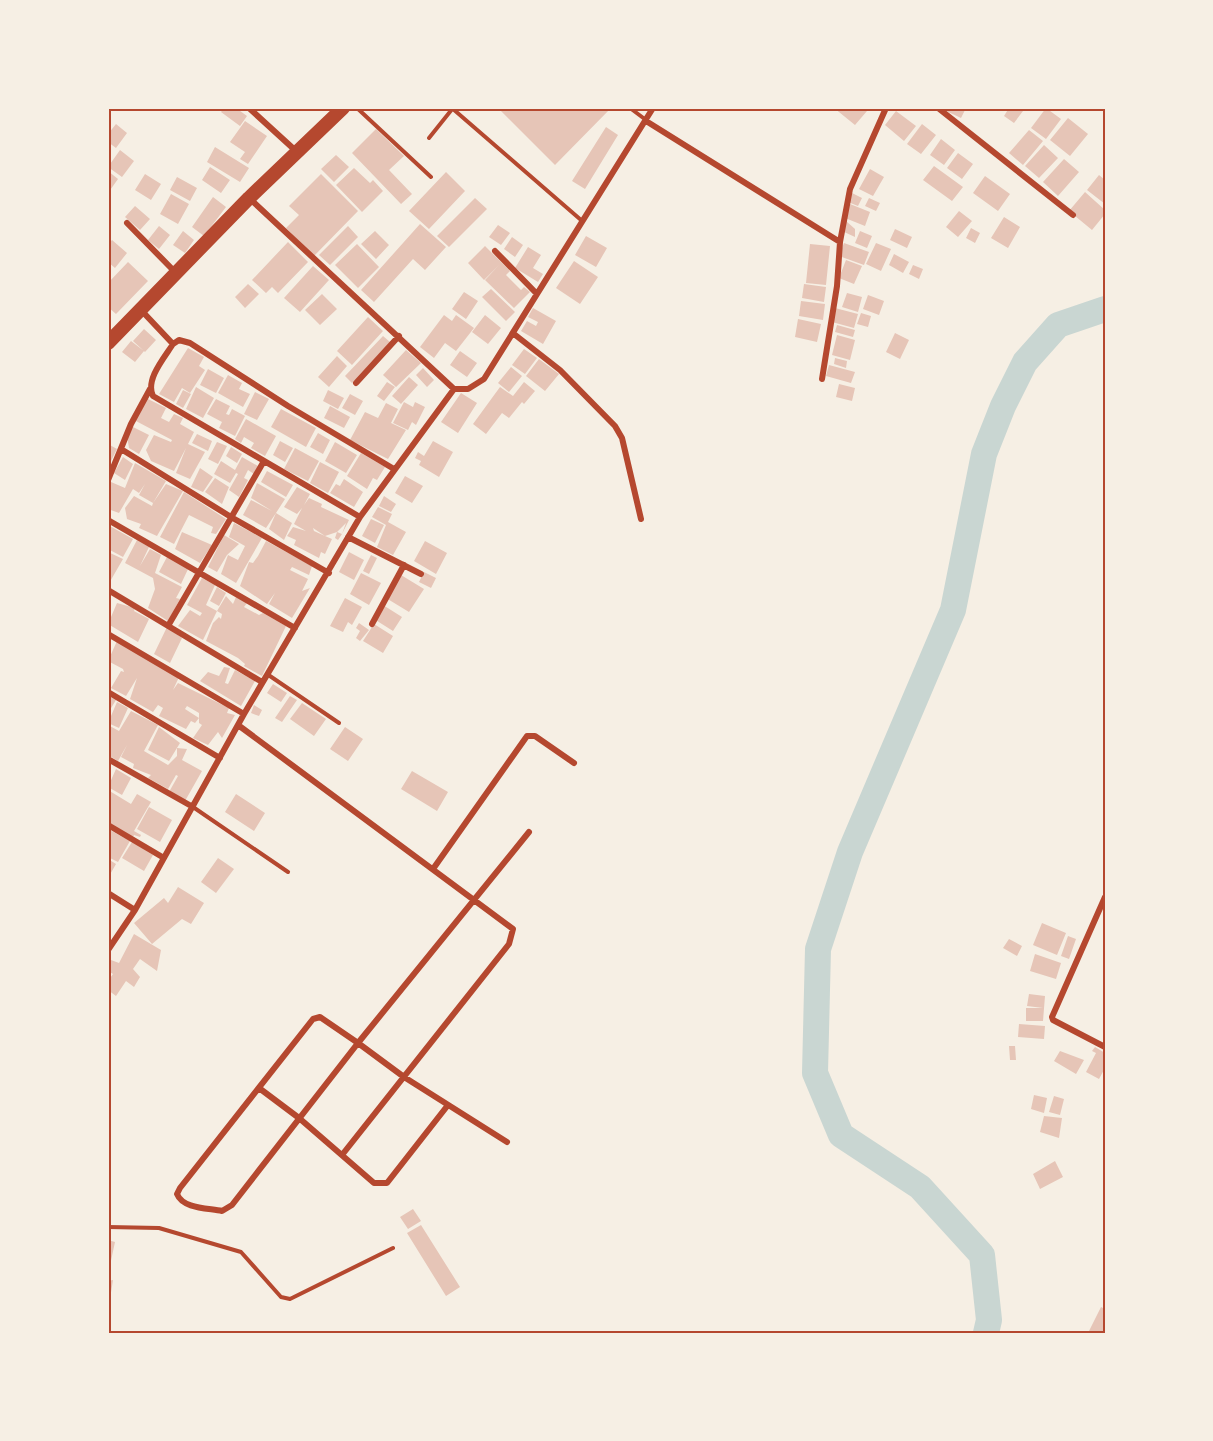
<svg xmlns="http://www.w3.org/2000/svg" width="1213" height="1441" font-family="'PT Serif',serif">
  <rect width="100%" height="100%" fill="#f6efe4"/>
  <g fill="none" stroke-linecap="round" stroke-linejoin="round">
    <path stroke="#c9d6d2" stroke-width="26" d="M986 1333 989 1320 982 1255 920 1187 841 1135 815 1073 818 949 850 852 953 610 984 454 1003 406 1025 362 1058 325 1105 309"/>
  </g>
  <path fill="#e6c5b7" d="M224 108H236L247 116 240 126 221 112Z
    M498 108H611L555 165Z
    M834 108H864L867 111 855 125Z
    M940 108H966L961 118Z
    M1009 108H1019L1023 111 1014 123 1004 116Z
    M1046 108 1061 119 1046 139 1031 128Z
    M896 111 916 126 904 141 885 125Z
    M1068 118 1088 134 1070 156 1050 140Z
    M245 121 267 136 248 164 240 159 245 152 230 142Z
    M116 124 127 133 116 148 108 142V134Z
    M922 124 936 135 921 154 907 144Z
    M606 127 618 135 585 189 572 181Z
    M376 129 404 156 389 170 412 194 401 204 352 153Z
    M1029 130 1043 141 1023 165 1009 153Z
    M941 139 955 150 944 165 930 155Z
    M1044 145 1058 158 1039 178 1025 166Z
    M215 147 249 168 240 182 207 162Z
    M120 150 134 161 122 177 108 167Z
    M958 153 973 164 962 179 947 168Z
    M336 155 349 167 334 182 321 169Z
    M1064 159 1079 172 1058 196 1043 182Z
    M934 166 963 187 952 201 923 180Z
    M210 167 230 180 221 193 202 180Z
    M354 168 370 183 373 180 383 191 362 212 336 185Z
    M870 169 884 177 873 196 859 189Z
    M108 171 118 179 108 193Z
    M446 172 465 191 429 229 409 211Z
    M145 174 161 184 151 200 135 190Z
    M321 174 358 211 314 256 286 228 299 215 289 206Z
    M1099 175 1105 180V204L1087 190Z
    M985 176 1010 194 998 211 973 193Z
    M177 177 197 188 190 201 170 190Z
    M1085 192 1105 210V214L1092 230 1069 211Z
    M852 193 862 198 858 206 848 202Z
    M171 194 189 204 178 224 160 214Z
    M213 197 226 207 204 236 192 227Z
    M475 198 487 209 449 247 437 236Z
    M869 198 880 203 876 211 865 206Z
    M850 204 870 212 865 226 845 218Z
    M135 206 150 219 140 230 125 217Z
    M959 211 972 221 958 237 946 227Z
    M1004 217 1020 227 1008 248 991 238Z
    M846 221 855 229V237L842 231Z
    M420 224 446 247 425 270 413 259 374 302 361 290Z
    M498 225 510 233 501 245 489 237Z
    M159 226 170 235 159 249 148 240Z
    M348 226 358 237 330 265 319 255Z
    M971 228 980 233 975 243 966 238Z
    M895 229 912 237 907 248 890 240Z
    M183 231 194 240 185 253 173 245Z
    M375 231 389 245 376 259 361 244Z
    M860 231 872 236 867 248 855 243Z
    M586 236 607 248 596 267 575 255Z
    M512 237 523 245 515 257 504 249Z
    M112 240 127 253 115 268 108 262V244Z
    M288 242 308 262 278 293 272 287 266 293 252 280Z
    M844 243 869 252 864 265 839 256Z
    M876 243 891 249 881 271 866 264Z
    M357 244 379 267 358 288 335 265Z
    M810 244 830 246 826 285 806 283Z
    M485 246 510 271 506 275 521 290 524 287 530 292 514 308 485 280 499 265 484 280 468 263Z
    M528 247 541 255 533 268 543 274 538 282 515 268Z
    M894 254 909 262 903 273 889 265Z
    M846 260 862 266 854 284 839 278Z
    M574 261 598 277 580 304 556 288Z
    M128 262 148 281 116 314 108 307V283Z
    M913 265 923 269 919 279 909 274Z
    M313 266 329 280 300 312 284 298Z
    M248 284 259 294 245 308 235 297Z
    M804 284 826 287 824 302 802 298Z
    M491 289 515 312 506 321 482 297Z
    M464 292 478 301 466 319 452 309Z
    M847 293 862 297 858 312 842 307Z
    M322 294 337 309 320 325 305 310Z
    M868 295 884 301 879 315 863 309Z
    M801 301 825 304 823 320 799 316Z
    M533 308 556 321 543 344 521 331 527 321 536 326 538 322 528 317Z
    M835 308 858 314 854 328 832 322Z
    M861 313 871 316 868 327 857 324Z
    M444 315 452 321 456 315 474 328 456 351 445 343 434 358 420 347Z
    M485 315 501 328 488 344 472 332Z
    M368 317 383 331 352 365 337 351Z
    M798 319 821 324 817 342 795 337Z
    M837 325 855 330 853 337 835 332Z
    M144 329 156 340 145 352 133 341Z
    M895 333 909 340 900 359 886 352Z
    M837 335 855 340 850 360 832 355Z
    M383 336 390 342 352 383 345 376Z
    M131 341 144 351 135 362 122 352Z
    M188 348 204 357 199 366 205 370 190 393 182 388 174 402 159 394Z
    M524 349 537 358 525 374 512 365Z
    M406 350 421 363 396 387 383 375Z
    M460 351 477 363 467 377 450 365Z
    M337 356 347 366 329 387 318 377Z
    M835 358 847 361 846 368 834 364Z
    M539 359 559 374 545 391 526 376Z
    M829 365 855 372 851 383 826 376Z
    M511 367 522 376 509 392 498 383Z
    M423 368 434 380 427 387 416 375Z
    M208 369 224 378 216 393 200 385Z
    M228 375 242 383 239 389 250 394 243 407 218 393Z
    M409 377 418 385 401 404 392 396Z
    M387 382 395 387 384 401 377 396Z
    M524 382 535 391 524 404 522 402 509 418 502 413 486 434 473 424 500 387 513 396Z
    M839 384 855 388 852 401 836 397Z
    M196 387 214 398 203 418 186 409Z
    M183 390 191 394 183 408 176 404Z
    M328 390 344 398 338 409 323 401Z
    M255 392 269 399 257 420 244 414Z
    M461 393 477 403 458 433 441 422Z
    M350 394 363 401 355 415 342 408Z
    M146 398 166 408 161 418 169 422 174 414 183 418 180 424 194 432 188 444 205 452 190 479 176 473 186 448 174 471 151 461 146 450 154 435 171 442 172 440 134 420Z
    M216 399 230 406 226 414 229 415 232 409 245 416 235 436 219 428 222 422 207 414Z
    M404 402 413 407 415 402 425 407 416 425 412 422 408 430 393 423Z
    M386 403 398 409 391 423 406 430 388 459 350 440 365 412 378 418Z
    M330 406 350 417 344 428 324 418Z
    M281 409 316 428 306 447 271 427Z
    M246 419 276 436 265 456 251 448 254 443 244 437 241 443 235 439Z
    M133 427 149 435 139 454 129 448 127 436Z
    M318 433 330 440 323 454 310 447Z
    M197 434 212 441 208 451 192 443Z
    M280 441 293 448 285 462 273 455Z
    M433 441 453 452 439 477 419 465 421 461 415 458 418 452 424 456Z
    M217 442 227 446 218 464 208 459Z
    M335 442 357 455 346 473 325 461Z
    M108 444 117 449 108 467Z
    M231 447 242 454 237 463 226 456Z
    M295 448 319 461 308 481 284 469Z
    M361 453 385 467 377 480 373 478 367 489 347 476Z
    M123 457 133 464 125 480 114 473Z
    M242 457 258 466 254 474 248 470 244 478 248 480 239 497 229 490 238 474 236 473 230 483 214 474 221 461 235 470Z
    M320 462 339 472 328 493 310 483Z
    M135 463 166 481 153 503 166 484 183 491 157 536 139 528 141 524 127 519 125 508 134 496 152 506 153 503 139 495 145 484 139 493 133 489 119 513 108 509 111 482 125 488Z
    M200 468 213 477 203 492 191 487Z
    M267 471 293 485 286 497 261 482Z
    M405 476 423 486 412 503 395 493Z
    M215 478 229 487 222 504 205 492Z
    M344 479 363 492 354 507 330 493 336 484 340 486Z
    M257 483 285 499 276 513 292 523 284 540 269 529 276 513 266 528 243 515 251 500 272 511 251 498Z
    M297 487 310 494 304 505 309 498 322 504 321 507 349 520 342 534 346 523 337 532 342 534 338 540 335 538 337 532 325 536 313 528 314 531 325 536 332 539 325 554 321 552 319 558 294 545 296 540 287 536 293 527 306 531 294 524 302 508 297 514 284 507Z
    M184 492 226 519 216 534 211 533 213 527 189 515 174 544 160 537Z
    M384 496 396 504 391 512 379 506Z
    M378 507 392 514 388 522 406 532 393 555 377 547 386 525 372 517Z
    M371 519 384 525 375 543 362 536Z
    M234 523 262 538 236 583 221 574 228 555 238 560 245 546 229 537Z
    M108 525 133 539 123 557 108 549Z
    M182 532 212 545 200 563 175 549Z
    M224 535 239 544 227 555 217 572 208 567Z
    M137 540 149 547 140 566 150 549 161 555 155 573 182 587 176 598 180 599 168 621 148 608 155 589 153 578 125 563Z
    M266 541 312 566 309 575 292 567 290 570 308 579 302 591 310 588 292 618 269 604 275 593 267 604 240 586 249 562 253 563 258 556Z
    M425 541 447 553 436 574 414 561Z
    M108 552 123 559 108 585Z
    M349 552 364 560 354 580 339 572Z
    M371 555 377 558 369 574 363 571Z
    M167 557 189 567 181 584 159 572Z
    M424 572 436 578 431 588 419 582Z
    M361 573 381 583 369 605 350 594Z
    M401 575 424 589 409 612 386 598Z
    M202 578 215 585 206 605 217 611 203 640 178 626 190 610 200 616 202 613 187 605Z
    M217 587 226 593 219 606 210 601Z
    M226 596 233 604 236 597 247 603 244 607 259 615 263 613 286 626 262 676 244 666 245 664 238 658 206 641 213 623 219 617 221 619 222 614 217 611Z
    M345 598 362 607 352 625 348 622 343 632 330 626Z
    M117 603 135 608 134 611 149 619 138 642 108 624Z
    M383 605 402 617 393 631 374 619Z
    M359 623 369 630 360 641 356 638 360 631 356 628Z
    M374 624 393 636 383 653 363 641Z
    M167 627 182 638 170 663 154 654Z
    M117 641 179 677 173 690 178 683 229 708 227 713 235 715 222 738 218 732 208 745 193 738 202 725 199 723V713L187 706 185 709 199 718 195 723 191 721 186 729 159 716 163 708 158 705 153 712 130 699 137 678 126 696 111 688 121 671 124 672 123 669 108 661Z
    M224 667 230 668 225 683 228 684 235 670 255 681 241 706 200 681 208 672 219 676Z
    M273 684 287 693 281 702 267 693Z
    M108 696 116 700 108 713Z
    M290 696 297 700 282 722 275 718Z
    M117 702 128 708 119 728 108 723Z
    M302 703 326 719 314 736 290 719Z
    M254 705 262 710 259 716 251 713Z
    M131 711 158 725 144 751 168 765 177 756V748L187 749 182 760 202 771 185 801 169 792 178 776 176 775 168 789 148 778 151 775 133 768 134 764 121 757 127 745 118 761 108 755V725L119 731Z
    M159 727 180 743 169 761 148 750Z
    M345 727 363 739 348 761 330 749Z
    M116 769 131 778 122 795 108 787Z
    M412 771 448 792 437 811 401 789Z
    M108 790 131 804 137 794 151 802 134 831 141 835 140 837 134 835 133 837 108 823Z
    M236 794 265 813 254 831 225 812Z
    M149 807 172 820 160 842 137 829Z
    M108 829 130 841 118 862 108 857Z
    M132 842 153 855 144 871 122 858Z
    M218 858 234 869 216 893 201 882Z
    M108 859 116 864 108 878Z
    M178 887 204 903 191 924 182 919 152 944 134 923 164 898 168 903Z
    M1042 923 1066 933 1057 955 1033 945Z
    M134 934 161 950 157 971 140 959 133 969 140 977 134 987 126 981 116 996 108 990V981L113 974 108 971V964L111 960 119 963Z
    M1068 936 1076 939 1069 959 1061 956Z
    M1009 939 1022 946 1017 956 1003 948Z
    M1035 954 1061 963 1056 979 1030 971Z
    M1029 994 1045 996 1043 1021H1026V1008H1043L1027 1006Z
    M1019 1024 1045 1026 1044 1039 1018 1037Z
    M1009 1046H1015L1016 1060H1010Z
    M1095 1047 1105 1053V1068L1099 1079 1086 1072 1096 1053 1092 1051Z
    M1060 1051 1084 1060 1076 1074 1054 1061Z
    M1034 1095 1047 1098 1044 1113 1031 1109Z
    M1054 1096 1064 1099 1060 1115 1049 1112Z
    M1044 1116 1062 1118 1059 1138 1040 1132Z
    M1055 1161 1063 1177 1040 1189 1033 1174Z
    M413 1209 421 1221 408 1229 400 1217Z
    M421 1225 460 1287 446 1296 407 1233Z
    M108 1240 115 1242 109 1270H108Z
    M113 1280 109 1305H108V1281Z
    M1101 1307 1105 1309V1333H1093L1089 1331Z"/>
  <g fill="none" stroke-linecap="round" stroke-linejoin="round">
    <path stroke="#b5482f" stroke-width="4" d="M357 108 431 177
      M630 108 646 120
      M453 109 581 220
      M429 138 453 108
      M267 674 339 723
      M193 807 288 872
      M108 1227 159 1228 241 1252 281 1297 290 1299 393 1248"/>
    <path stroke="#b5482f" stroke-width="6" d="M249 108 296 151
      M938 108 1073 215
      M646 121 840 242 837 286 822 379
      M127 223 176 273
      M840 242 850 189 886 108
      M495 251 537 294
      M141 310 173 344C164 358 145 380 153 396L360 517
      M514 334 560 370 615 426 622 438 641 519
      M173 344 179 340 190 343 288 406 394 469
      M356 383 399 336
      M454 389H468L484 379 653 108
      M121 449 231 517 329 573
      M108 480 131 424 150 389
      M108 520 295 628
      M348 537 421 574
      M108 590 262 682
      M372 624 404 565
      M168 626 264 461
      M108 634 244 714
      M108 692 220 758
      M238 725 513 929 509 944 342 1155
      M108 759 193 807
      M108 825 164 858
      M433 869 527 736H535L574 763
      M108 893 135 910
      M1105 897 1052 1017 1053 1020 1105 1047
      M108 950 135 910 244 714 360 517 454 389 249 198
      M320 1017 358 1043 232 1205 222 1211C208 1208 183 1209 177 1194L180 1188 313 1019Z
      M259 1088 299 1118 374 1183H387L448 1105
      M507 1142 404 1077 358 1043 529 832"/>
    <path stroke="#b5482f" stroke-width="14" d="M108 343 249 198 343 108"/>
  </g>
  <rect width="1213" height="1441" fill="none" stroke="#f6efe4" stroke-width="219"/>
  <rect x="110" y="110" width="994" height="1222" fill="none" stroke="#b5482f" stroke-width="2"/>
</svg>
